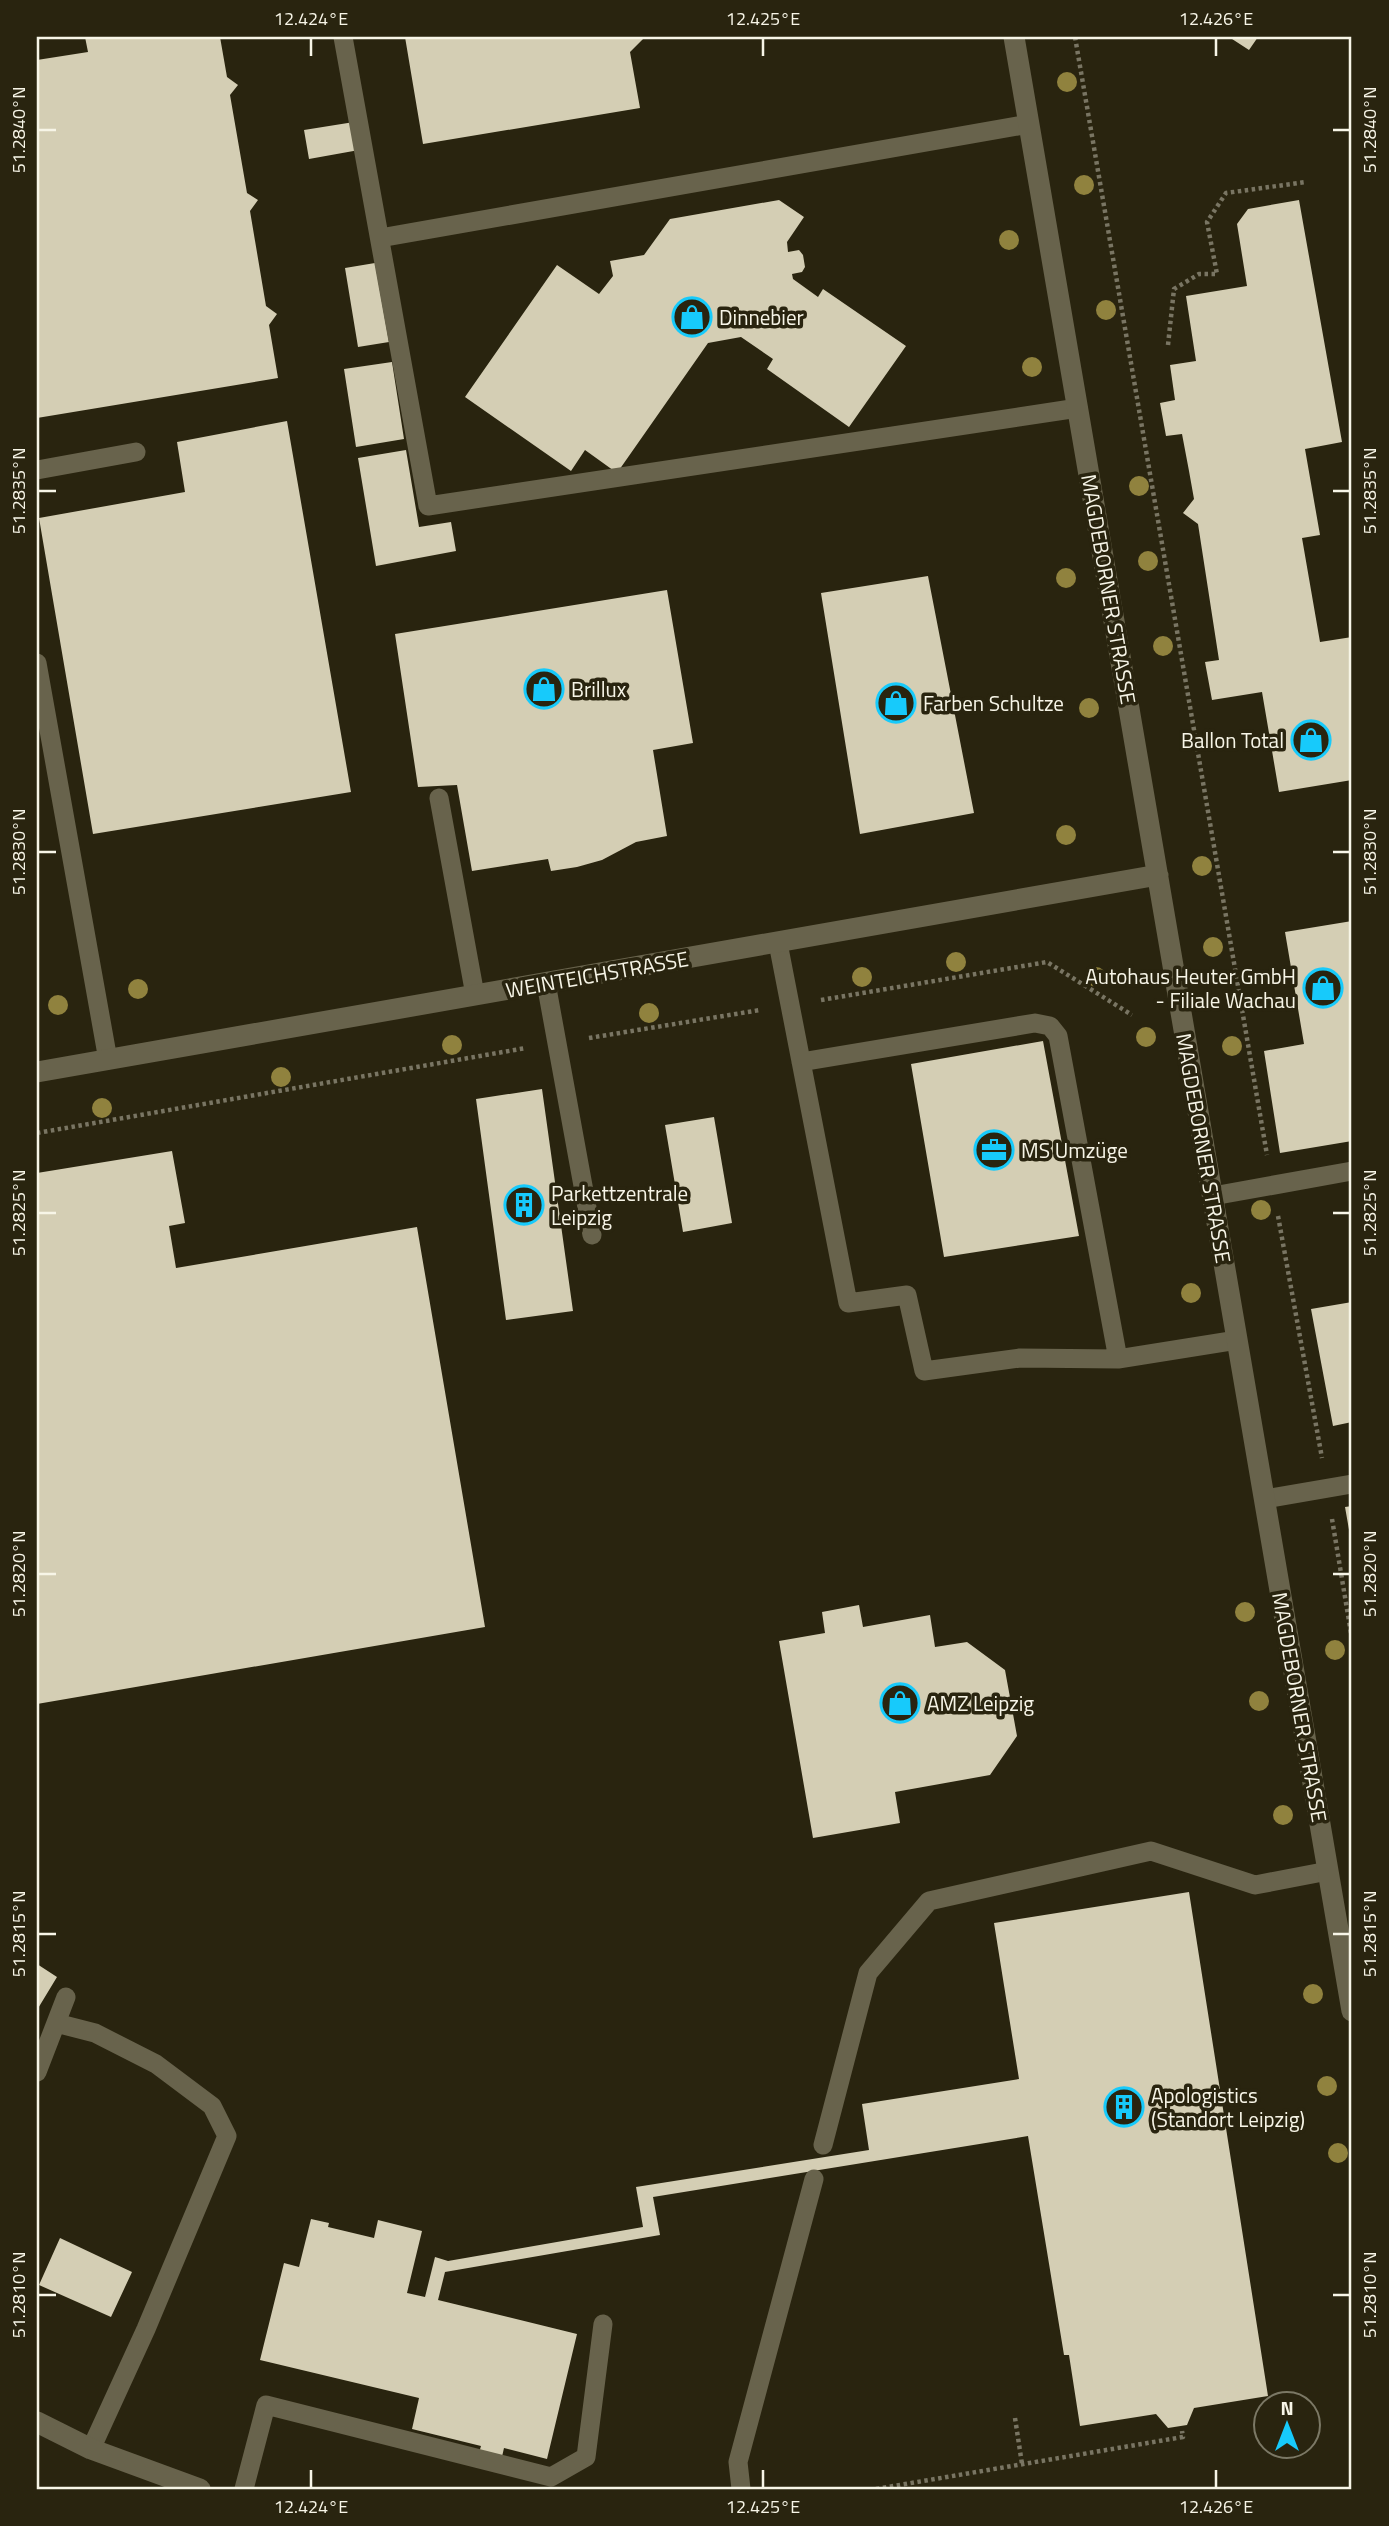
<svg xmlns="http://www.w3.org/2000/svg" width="1389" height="2526" font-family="'Titillium Web',sans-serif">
  <rect width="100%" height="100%" fill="#29240f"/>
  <path fill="#d4ceb4" d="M85 37H220L227 77 238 85 230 95 247 193 258 200 250 211 266 306 277 314 269 325 278 378 37 418V60L88 52Z
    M405 37H645L630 52 640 108 423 144Z
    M1229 37H1258L1249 50Z
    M354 122 359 150 309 159 304 130Z
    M779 200 804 217 787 242 788 252 799 250 803 255 805 267 802 272 792 274 793 279 818 297 823 289 906 346 849 427 767 369 773 359 741 337 708 343 617 473 585 450 571 471 465 397 557 265 599 294 613 276 610 261 644 255 670 219Z
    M1299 200 1342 442 1305 449 1320 535 1302 538 1320 642 1352 637V780L1279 792 1262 692 1212 700 1205 662 1219 660 1198 524 1183 513 1194 499 1189 471 1182 434 1166 436 1160 403 1175 400 1170 365 1196 361 1186 296 1247 286 1237 224 1248 209Z
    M375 263 389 342 358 347 345 268Z
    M392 362 404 439 356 447 344 369Z
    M287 421 351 792 93 834 39 518 185 492 177 442Z
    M406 450 419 527 451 522 456 551 376 566 358 458Z
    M928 576 974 813 860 834 821 593Z
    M667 590 693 743 653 750 667 836 636 842 602 860 577 867 551 871 548 859 472 871 457 785 418 787 395 634Z
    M1352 921V1141L1280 1153 1264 1051 1304 1044 1285 932Z
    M1043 1041 1079 1236 944 1257 911 1064Z
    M542 1089 573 1311 506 1320 476 1099Z
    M714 1117 732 1223 683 1232 665 1125Z
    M172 1151 185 1223 169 1226 176 1268 417 1227 485 1627 37 1704V1173Z
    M1352 1302V1422L1333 1426 1311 1309Z
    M1352 1506V1541H1351L1345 1507Z
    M859 1605 863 1627 930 1615 935 1647 967 1642 1005 1670 1017 1736 990 1775 895 1792 900 1823 813 1838 779 1641 825 1633 822 1612Z
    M1189 1892 1268 2396 1194 2408 1187 2425 1168 2428 1156 2414 1080 2426 1069 2355H1064L1028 2136 653 2197 660 2235 445 2272 438 2300 577 2334 547 2459 504 2448 501 2461 478 2456 481 2446 412 2429 419 2398 260 2360 284 2263 299 2267 311 2219 329 2223 328 2227 374 2238 378 2220 422 2231 407 2293 425 2297 435 2257 448 2261 643 2227 636 2187 869 2150 862 2104 1019 2079 994 1923Z
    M37 1964 57 1977 37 2010Z
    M60 2238 132 2272 111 2317 39 2285Z"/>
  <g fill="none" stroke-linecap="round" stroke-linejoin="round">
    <path stroke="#797563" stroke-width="4.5" stroke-dasharray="3.5 3.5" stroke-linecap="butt" d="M1075 37 1267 1155
      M1168 345 1174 289 1199 274H1217L1207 222 1226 193 1306 182
      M821 1000 1047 962 1132 1015
      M589 1038 760 1010
      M37 1133 526 1048
      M1278 1216 1322 1458
      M1332 1519 1352 1639
      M1015 2418 1022 2464
      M876 2489 1183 2437 1182 2431"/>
    <path stroke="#68634c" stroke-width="19" d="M343 37 428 506 1078 408
      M380 238 1029 124
      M37 470 136 452
      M37 663 108 1060
      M439 798 475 995
      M778 943 848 1303 907 1295 924 1371 1020 1358 1118 1359 1237 1340
      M546 983 592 1235
      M801 1062 1035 1023 1050 1026 1058 1036 1118 1359
      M1213 1196 1352 1171
      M1265 1499 1352 1484
      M56 2023 95 2033 156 2064 212 2106 227 2136 146 2329 91 2449
      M37 2072 66 1997
      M823 2145 868 1973 929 1901 1151 1851 1255 1885 1328 1871
      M244 2489 266 2405 551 2477 586 2457 603 2324
      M741 2489 738 2462 814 2179"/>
    <path stroke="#68634c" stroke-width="21" d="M1014 37 1352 2011
      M37 1072 1158 875
      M37 2422 91 2449 200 2489"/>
  </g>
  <g fill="#90823e">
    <circle cx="1067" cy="82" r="10"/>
    <circle cx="1084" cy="185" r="10"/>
    <circle cx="1009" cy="240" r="10"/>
    <circle cx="1106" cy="310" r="10"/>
    <circle cx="1032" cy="367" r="10"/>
    <circle cx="1139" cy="486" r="10"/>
    <circle cx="1148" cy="561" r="10"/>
    <circle cx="1066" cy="578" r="10"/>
    <circle cx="1163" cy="646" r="10"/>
    <circle cx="1089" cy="708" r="10"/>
    <circle cx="1066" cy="835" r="10"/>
    <circle cx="1202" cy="866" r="10"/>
    <circle cx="1213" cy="947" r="10"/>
    <circle cx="956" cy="962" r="10"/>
    <circle cx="862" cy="977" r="10"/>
    <circle cx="1096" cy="977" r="10"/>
    <circle cx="138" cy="989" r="10"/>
    <circle cx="58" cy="1005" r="10"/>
    <circle cx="649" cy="1013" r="10"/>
    <circle cx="1146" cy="1037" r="10"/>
    <circle cx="452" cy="1045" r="10"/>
    <circle cx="1232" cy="1046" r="10"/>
    <circle cx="281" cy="1077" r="10"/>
    <circle cx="102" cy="1108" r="10"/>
    <circle cx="1261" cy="1210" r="10"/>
    <circle cx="1191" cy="1293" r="10"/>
    <circle cx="1245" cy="1612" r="10"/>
    <circle cx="1335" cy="1650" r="10"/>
    <circle cx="1259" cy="1701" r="10"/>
    <circle cx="1283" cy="1815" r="10"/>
    <circle cx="1313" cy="1994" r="10"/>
    <circle cx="1327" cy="2086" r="10"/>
    <circle cx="1338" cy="2153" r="10"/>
  </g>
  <path fill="none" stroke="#f7f5e7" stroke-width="2.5" d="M311 38V56M763 38V56M1216 38V56M38 130H56M1333 130H1350M38 491H56M1333 491H1350M38 852H56M1333 852H1350M38 1213H56M1333 1213H1350M38 1574H56M1333 1574H1350M38 1934H56M1333 1934H1350M38 2295H56M1333 2295H1350M311 2470V2488M763 2470V2488M1216 2470V2488"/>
  <defs>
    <g id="shop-ring" transform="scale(2.0125)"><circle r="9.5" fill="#29240f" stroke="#17cafb" stroke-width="1.5"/><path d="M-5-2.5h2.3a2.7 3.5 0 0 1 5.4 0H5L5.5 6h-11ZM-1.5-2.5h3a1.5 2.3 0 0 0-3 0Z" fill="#17cafb"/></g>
    <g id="office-ring" transform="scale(2.0125)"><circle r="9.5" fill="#29240f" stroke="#17cafb" stroke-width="1.5"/><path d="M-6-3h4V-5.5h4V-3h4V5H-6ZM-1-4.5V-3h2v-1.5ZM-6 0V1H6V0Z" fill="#17cafb"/></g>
    <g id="building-ring" transform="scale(2.0125)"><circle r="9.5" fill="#29240f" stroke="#17cafb" stroke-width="1.5"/><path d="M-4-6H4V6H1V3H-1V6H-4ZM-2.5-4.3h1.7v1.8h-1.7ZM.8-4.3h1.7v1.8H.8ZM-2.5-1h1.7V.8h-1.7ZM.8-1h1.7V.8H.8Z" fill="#17cafb"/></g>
  </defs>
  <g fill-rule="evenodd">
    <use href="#shop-ring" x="692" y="317"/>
    <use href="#shop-ring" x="544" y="689"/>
    <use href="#shop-ring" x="896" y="703"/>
    <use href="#shop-ring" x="1311" y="740"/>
    <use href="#shop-ring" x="1323" y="988"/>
    <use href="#office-ring" x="994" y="1150"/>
    <use href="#building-ring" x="524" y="1205"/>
    <use href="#shop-ring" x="900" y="1703"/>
    <use href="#building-ring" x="1124" y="2107"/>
  </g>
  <g text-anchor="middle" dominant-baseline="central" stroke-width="7" stroke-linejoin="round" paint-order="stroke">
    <g font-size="21" fill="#f7f5e7" stroke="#29240f" text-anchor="start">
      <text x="719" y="317">Dinnebier</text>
      <text x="571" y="689">Brillux</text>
      <text x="923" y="703">Farben Schultze</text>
      <text x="1284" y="740" text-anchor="end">Ballon Total</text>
      <text x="1296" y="976" text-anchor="end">Autohaus Heuter GmbH<tspan x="1296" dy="24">- Filiale Wachau</tspan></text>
      <text x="1021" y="1150">MS Umzüge</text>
      <text x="551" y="1193">Parkettzentrale<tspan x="551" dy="24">Leipzig</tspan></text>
      <text x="927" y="1703">AMZ Leipzig</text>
      <text x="1151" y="2095">Apologistics<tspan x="1151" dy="24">(Standort Leipzig)</tspan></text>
    </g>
    <g font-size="21" fill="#f7f5e7" stroke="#29240f">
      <text transform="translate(1109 589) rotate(80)">MAGDEBORNER STRASSE</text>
      <text transform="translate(597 974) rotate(-10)">WEINTEICHSTRASSE</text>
      <text transform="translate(1204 1148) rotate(80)">MAGDEBORNER STRASSE</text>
      <text transform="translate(1300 1707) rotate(80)">MAGDEBORNER STRASSE</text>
    </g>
  </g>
  <rect width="1389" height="2526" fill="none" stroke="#29240f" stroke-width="77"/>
  <g transform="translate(1287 2425)"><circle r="33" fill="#29240f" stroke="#7b7865" stroke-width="2"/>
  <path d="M0-5L12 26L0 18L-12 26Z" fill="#17cafb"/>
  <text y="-10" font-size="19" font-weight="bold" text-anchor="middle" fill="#f7f5e7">N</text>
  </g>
  <rect x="38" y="38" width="1312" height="2450" fill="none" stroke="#f7f5e7" stroke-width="2.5"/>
  <g font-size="18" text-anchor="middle" fill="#f7f5e7">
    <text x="311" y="25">12.424°E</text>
    <text x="763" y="25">12.425°E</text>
    <text x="1216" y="25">12.426°E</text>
    <text transform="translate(19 130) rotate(-90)" y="6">51.2840°N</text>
    <text transform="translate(1370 130) rotate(-90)" y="6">51.2840°N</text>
    <text transform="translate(19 491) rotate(-90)" y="6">51.2835°N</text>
    <text transform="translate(1370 491) rotate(-90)" y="6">51.2835°N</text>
    <text transform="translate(19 852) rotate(-90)" y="6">51.2830°N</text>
    <text transform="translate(1370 852) rotate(-90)" y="6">51.2830°N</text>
    <text transform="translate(19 1213) rotate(-90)" y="6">51.2825°N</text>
    <text transform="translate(1370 1213) rotate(-90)" y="6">51.2825°N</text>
    <text transform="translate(19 1574) rotate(-90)" y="6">51.2820°N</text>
    <text transform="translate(1370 1574) rotate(-90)" y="6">51.2820°N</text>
    <text transform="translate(19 1934) rotate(-90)" y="6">51.2815°N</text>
    <text transform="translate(1370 1934) rotate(-90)" y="6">51.2815°N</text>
    <text transform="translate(19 2295) rotate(-90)" y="6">51.2810°N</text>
    <text transform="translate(1370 2295) rotate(-90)" y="6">51.2810°N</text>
    <text x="311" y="2513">12.424°E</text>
    <text x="763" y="2513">12.425°E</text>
    <text x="1216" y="2513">12.426°E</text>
  </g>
</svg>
